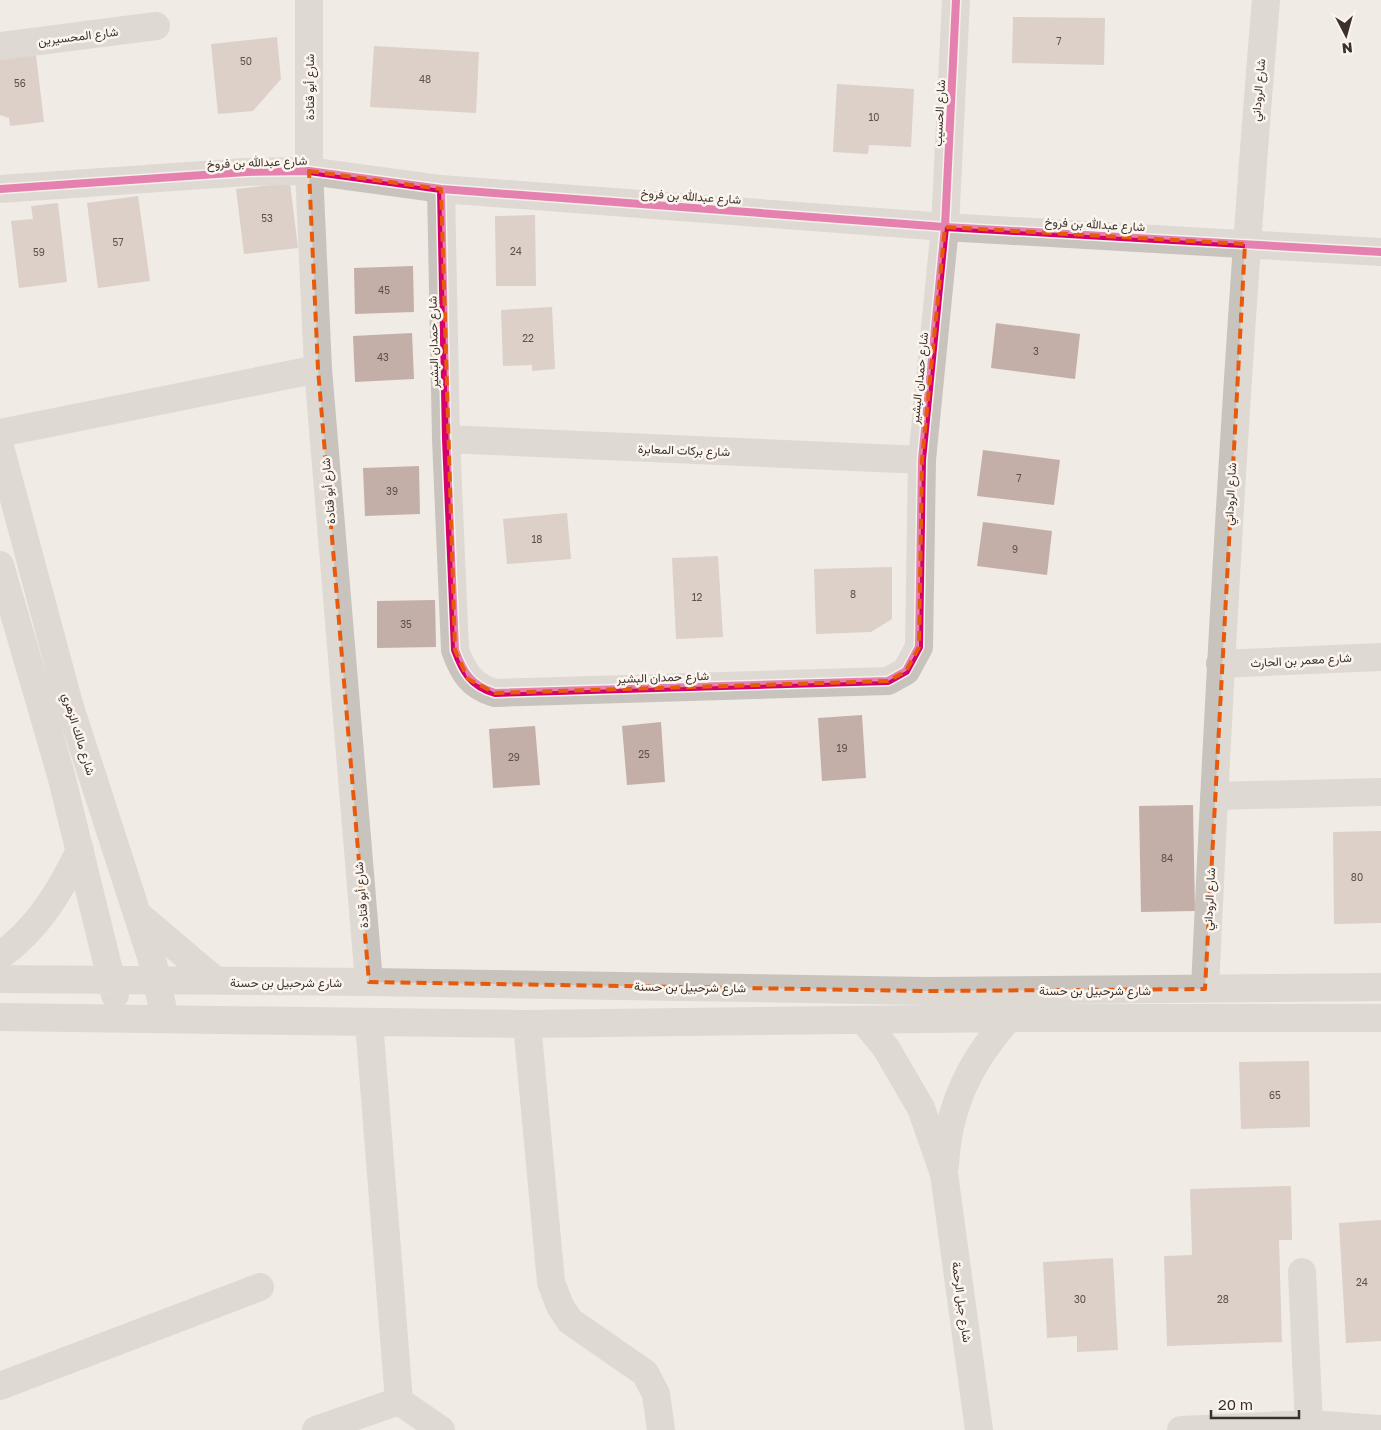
<svg xmlns="http://www.w3.org/2000/svg" width="1381" height="1430" font-family="'Golos Text',Vazirmatn,sans-serif">
  <rect width="100%" height="100%" fill="#f0ebe5"/>
  <path fill="#c3afa7" d="M1013 17 1105 18 1104 65 1012 63Z
    M277 37 281 79 253 111 218 114 211 44Z
    M374 46 479 52 476 113 370 107Z
    M35 47 44 122 10 126 9 118 0 115V51Z
    M837 84 914 89 911 147 869 145 868 154 833 152Z
    M290 183 298 248 244 254 236 189Z
    M138 196 150 281 98 288 87 203Z
    M58 203 67 282 19 288 11 221 33 219 31 206Z
    M535 215 536 286H496L495 216Z
    M413 266 414 312 355 314 354 268Z
    M552 307 555 369 532 371V365L503 366 501 310Z
    M996 323 1080 334 1075 379 991 368Z
    M412 333 414 379 355 382 353 336Z
    M983 450 1060 460 1054 505 977 496Z
    M419 466 420 514 365 516 363 468Z
    M567 513 571 559 507 564 503 519Z
    M983 522 1052 531 1047 575 977 566Z
    M718 556 723 637 676 639 672 558Z
    M892 567V619L871 632 816 634 814 569Z
    M435 600 436 647 377 648V601Z
    M862 715 866 778 822 781 818 718Z
    M661 722 665 782 627 785 622 726Z
    M535 726 540 785 493 788 489 729Z
    M1193 805 1195 911 1141 912 1139 806Z
    M1381 831V923L1334 924 1333 832Z
    M1309 1061 1310 1127 1241 1129 1239 1062Z
    M1291 1186 1292 1240H1279L1282 1342 1167 1346 1164 1256 1192 1255 1190 1189Z
    M1381 1220V1341L1346 1343 1339 1223Z
    M1113 1258 1118 1350 1077 1352V1336L1047 1338 1043 1262Z"/>
  <g fill="none" stroke-linecap="round" stroke-linejoin="round">
    <path stroke="#c9c3be" stroke-width="28" d="M309 0V171L318 369 369 982
      M0 46 156 26
      M0 189 246 172 309 171 441 189 945 227 1381 252
      M441 189 446 439 455 650C463 672 471 686 495 693L888 681 906 671 919 647 922 460 945 227 956 0
      M0 433 318 369
      M446 439 922 460
      M0 447 69 704 153 963 165 1019
      M0 565 61 775 115 995
      M1220 664 1381 657
      M1214 796 1381 792
      M137 914 216 981
      M0 956C38 928 60 892 80 850
      M0 979 369 982 927 991 1381 987
      M1205 989C1220 659 1238 329 1266 0
      M0 1017 527 1024 1009 1018H1381
      M864 1021 886 1048 921 1108 944 1174 979 1430
      M369 1022 399 1401 441 1430
      M527 1024 551 1282 560 1306 570 1321 645 1373 656 1394 661 1430
      M945 1165C948 1107 970 1061 1009 1018
      M1302 1272 1309 1424
      M0 1386 260 1287
      M316 1430 399 1401
      M1181 1430 1309 1424 1381 1429"/>
    <g stroke="#fbf5ee" stroke-width="11">
      <path id="cycleway" d="M0 189 246 172 309 171 441 189 945 227 1381 252
        M441 189 446 439 455 650C463 672 471 686 495 693L888 681 906 671 919 647 922 460 945 227 956 0"/>
    </g>
    <use href="#cycleway" stroke="#d6006c" stroke-width="8"/>
  </g>
  <path d="M0 0H1381V1430H0ZM309 171 441 189 455 650 468 679 495 693 888 681 906 671 919 647 922 460 945 227 1245 244 1205 989 927 991 369 982 318 369Z" fill="#f0ebe5" fill-opacity=".55" fill-rule="evenodd"/>
  <path fill="none" stroke="#e8590c" stroke-width="4" stroke-dasharray="10 6" stroke-linejoin="round" d="M309 171 441 189 455 650 468 679 495 693 888 681 906 671 919 647 922 460 945 227 1245 244 1205 989 927 991 369 982 318 369Z"/>
  <g text-anchor="middle" dominant-baseline="central" stroke-width="5" stroke-linejoin="round" paint-order="stroke">
    <g font-size="10" fill="#5d504a">
      <text x="1059" y="41">7</text>
      <text x="246" y="61">50</text>
      <text x="425" y="79">48</text>
      <text x="20" y="83">56</text>
      <text x="874" y="117">10</text>
      <text x="267" y="218">53</text>
      <text x="118" y="242">57</text>
      <text x="516" y="251">24</text>
      <text x="39" y="252">59</text>
      <text x="384" y="290">45</text>
      <text x="528" y="338">22</text>
      <text x="1036" y="351">3</text>
      <text x="383" y="357">43</text>
      <text x="1019" y="478">7</text>
      <text x="392" y="491">39</text>
      <text x="537" y="539">18</text>
      <text x="1015" y="549">9</text>
      <text x="853" y="594">8</text>
      <text x="697" y="597">12</text>
      <text x="406" y="624">35</text>
      <text x="842" y="748">19</text>
      <text x="644" y="754">25</text>
      <text x="514" y="757">29</text>
      <text x="1167" y="858">84</text>
      <text x="1357" y="877">80</text>
      <text x="1275" y="1095">65</text>
      <text x="1362" y="1282">24</text>
      <text x="1080" y="1299">30</text>
      <text x="1223" y="1299">28</text>
    </g>
    <g font-size="12" fill="#3b302b" stroke="#fbf5ee">
      <text transform="translate(78 36) rotate(-7)">شارع المحسيرين</text>
      <text transform="translate(309 87) rotate(-90)">شارع أبو قتادة</text>
      <text transform="translate(1258 90) rotate(-85)">شارع الروداني</text>
      <text transform="translate(939 113) rotate(-87)">شارع الحسيب</text>
      <text transform="translate(257 162) rotate(-2)">شارع عبدالله بن فروخ</text>
      <text transform="translate(691 196) rotate(4)">شارع عبدالله بن فروخ</text>
      <text transform="translate(1095 224) rotate(3)">شارع عبدالله بن فروخ</text>
      <text transform="translate(433 342) rotate(-91)">شارع حمدان البشير</text>
      <text transform="translate(919 378) rotate(-84)">شارع حمدان البشير</text>
      <text transform="translate(684 450) rotate(2)">شارع بركات المعابرة</text>
      <text transform="translate(328 491) rotate(-95)">شارع أبو قتادة</text>
      <text transform="translate(1230 494) rotate(-87)">شارع الروداني</text>
      <text transform="translate(1301 660) rotate(-3)">شارع معمر بن الحارث</text>
      <text transform="translate(663 677) rotate(-2)">شارع حمدان البشير</text>
      <text transform="translate(79 734) rotate(73)">شارع مالك الزهري</text>
      <text transform="translate(361 895) rotate(-95)">شارع أبو قتادة</text>
      <text transform="translate(1209 899) rotate(-87)">شارع الروداني</text>
      <text x="286" y="982">شارع شرحبيل بن حسنة</text>
      <text transform="translate(690 987) rotate(1)">شارع شرحبيل بن حسنة</text>
      <text x="1095" y="990">شارع شرحبيل بن حسنة</text>
      <text transform="translate(962 1302) rotate(82)">شارع جبل الرحمة</text>
    </g>
  </g>
  <g transform="translate(1346 35) rotate(174)" stroke="#fbf5ee" stroke-width="4" paint-order="stroke">
  <path d="M0-4L9 19L0 12L-9 19Z" fill="#3b302b"/>
  <text y="-8" font-size="14" font-weight="bold" text-anchor="middle" fill="#3b302b">N</text>
  </g>
  <path d="M1211 1410v8h88v-8" fill="none" stroke="#3b302b" stroke-width="2.5"/>
  <text x="1218" y="1410" font-size="15" fill="#3b302b" stroke="#fbf5ee" stroke-width="4" paint-order="stroke">20 m</text>
</svg>
